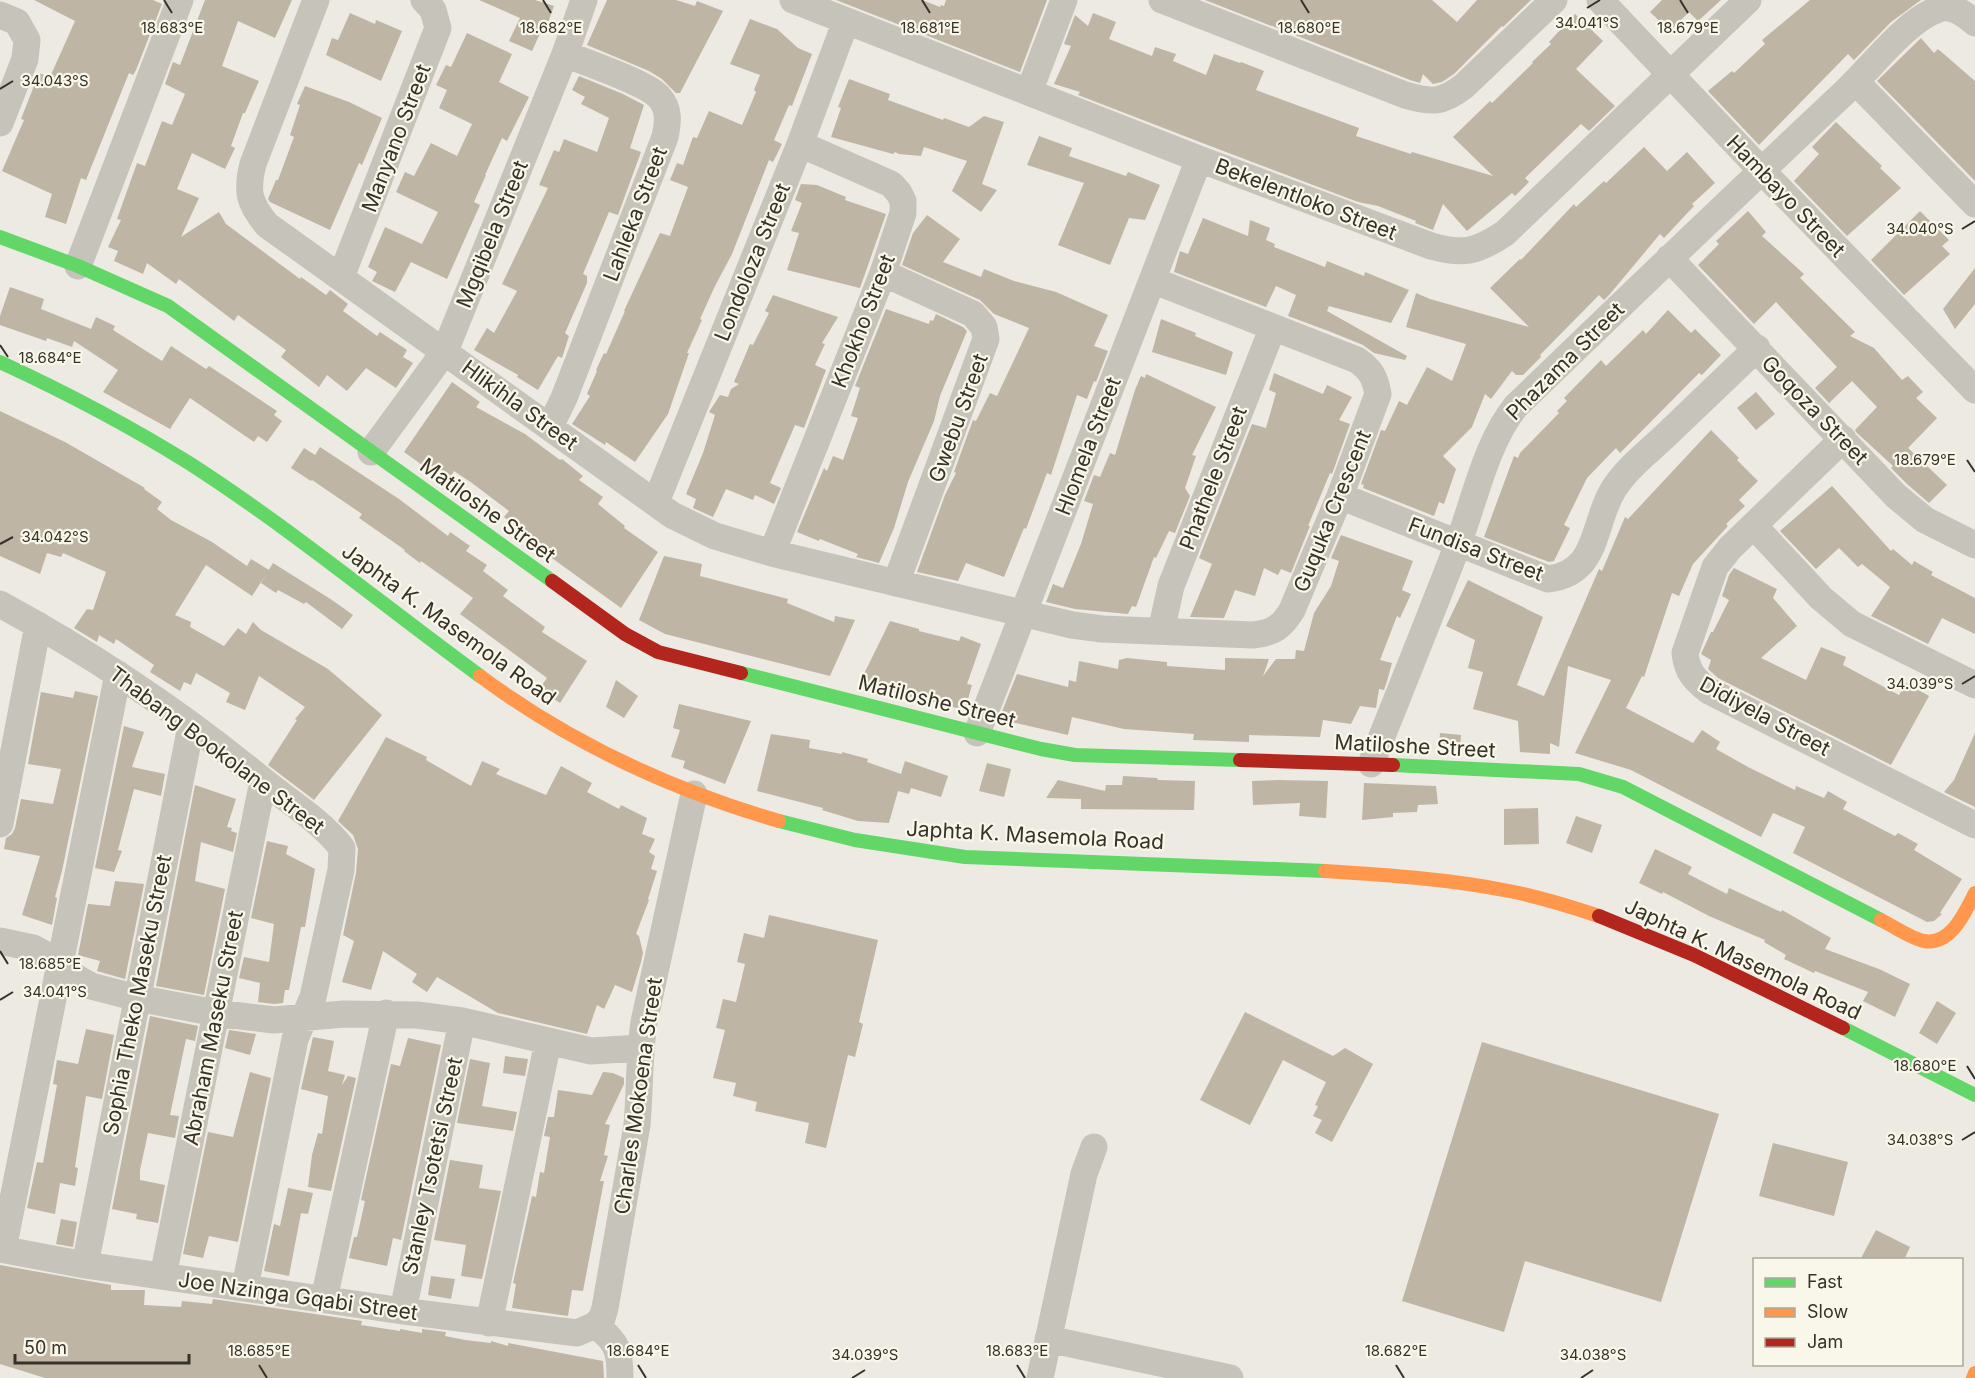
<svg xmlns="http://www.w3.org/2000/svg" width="1975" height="1378" font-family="Inter,sans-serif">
  <rect width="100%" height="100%" fill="#eceae2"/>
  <path fill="#bfb5a4" d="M34 0H153L162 4 136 70 133 75 129 73 86 180 81 178 66 224 45 217 52 194 2 171 24 120 21 119 39 73 50 77 75 21Z
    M205 0H292L275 38 238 21 222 66 259 81 245 113H243L231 146 235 148 225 169 192 153 177 189 199 198 181 237 219 212 226 224 300 279 301 277 326 295 330 290 348 304 343 311 377 336 380 332 407 350 403 357 413 363 396 388 366 368 347 391 327 375 319 387 281 357 286 350 238 315 234 321 179 279 176 284 147 263 143 274 114 261 118 251 108 247 121 220 117 219 137 163 145 166 162 121 172 125 185 94 165 84 173 62 180 65Z
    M479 0H535L554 6 546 28 543 27 532 51 509 41 520 18Z
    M607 0H676L695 6 697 1 723 11 680 93H676L662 79 649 71 587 45Z
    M836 0H922L940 7 941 5 944 6 946 0H1047L1020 72Z
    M1205 0H1432L1457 22 1477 0H1531L1503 27 1502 26 1454 74 1442 82 1433 84 1423 74 1420 83 1410 80Z
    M1662 0H1721L1698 21 1689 12 1670 31 1650 12Z
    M1810 0H1921L1891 22 1854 60 1848 54 1759 145 1708 91 1732 71 1734 73 1765 44 1762 40Z
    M350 13 375 24 376 20 402 31 381 81 326 55 332 38 338 40Z
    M1093 13 1116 22 1109 39 1152 56 1155 47 1176 54 1173 61 1206 75 1214 54 1240 63 1241 62 1264 71 1256 90 1359 128 1356 136 1411 154 1412 152 1493 176 1453 137 1490 101 1492 103 1533 63 1532 62 1551 44 1549 42 1575 14 1603 41 1576 69 1615 106 1589 131 1581 124 1525 178 1529 182 1515 196 1512 193 1467 231 1443 204 1433 230 1415 223 1416 221 1378 206 1358 202 1205 144 1078 95 1080 92 1054 84 1071 46 1064 44 1075 15 1088 26Z
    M750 19 777 29 798 48 812 54 792 106 789 105 774 140 782 144 773 162 769 160 732 254 715 286 700 319 702 320 687 353H689L668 414 635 462 606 442 605 445 572 424 590 396 587 394 597 371 596 370 604 353 606 354 625 311H624L660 233 670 236 688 187 670 180 677 163 683 165 693 137 697 138 709 111 742 125 756 92 754 90 760 75 730 64Z
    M467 33 512 54 499 82 529 97 507 141 502 138 485 175H486L474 202 480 205 447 279 411 262 395 292 372 281 377 272 368 267 385 227 422 244 438 212 396 192 405 172 414 176 431 143 457 156 472 124 439 108 447 90 436 85 446 65 451 67Z
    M1921 38 1934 53 1938 49 1975 81V181L1877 81Z
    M579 76 623 94 644 105 630 148 641 152 618 215 609 212 583 274 587 276V283L565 333 569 336 562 358 558 356 538 390 517 377 518 375 474 350 487 328 494 333 517 291 502 284 548 188 539 185 554 150 559 152 564 139 597 152 609 118 581 104 585 97 572 90Z
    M849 79 890 94 888 100 943 120 944 118 969 127 984 116 1004 122 982 184 997 190 981 212 952 191 967 161 924 147 921 156 899 154 895 152 893 154 831 137 841 108 838 107Z
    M305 86 349 102 382 118 362 165 359 163 330 230 270 202 268 199 276 180H278L294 137 290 135 300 105 297 104Z
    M1836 122 1882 166 1880 168 1901 188 1847 236 1794 181 1819 154 1812 147Z
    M1039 136 1072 148 1069 156 1126 176 1128 172 1160 185 1145 220 1129 218 1110 265 1058 245 1084 183 1027 165Z
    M1644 147 1667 171 1687 152 1715 183 1692 204 1694 206 1664 238 1660 234 1610 294 1604 300 1599 295 1540 355 1541 357 1523 375H1516L1512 371 1491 399 1485 394 1472 427 1443 456 1456 469 1444 504 1439 502 1434 516 1363 488 1364 485 1361 484 1381 430 1385 431 1399 401 1407 405 1427 367 1452 381 1466 344 1406 327 1416 293 1430 299 1529 327 1490 288 1520 259 1521 260 1574 204 1576 207 1604 181 1606 183Z
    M801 184 817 185 846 197 845 200 886 214 860 288 787 270 799 233 791 231 802 203 795 200Z
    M1748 211 1766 232 1762 236 1804 274 1800 278 1855 332 1850 336 1874 348 1902 380 1908 376 1923 392 1916 398 1937 418 1908 448 1947 485 1929 503 1907 484 1891 468 1893 466 1856 432 1855 430 1877 407 1852 381 1829 403 1815 388 1837 367 1776 302 1754 324 1698 265 1719 244 1716 241Z
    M1920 211 1949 240 1942 246 1950 254 1904 295 1871 260Z
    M927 215 960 239 943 262 981 277 984 269 1014 281 1056 292 1108 315 1094 346 1108 351 1096 382 1094 381 1087 399 1077 395 1051 475 1047 473 1026 529 1024 528 1004 577 966 563 958 581 917 572 945 495 956 473 954 472 973 420 976 421 990 393 997 396 1029 328 994 314 980 300 902 265 913 233Z
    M1203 218 1248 236 1250 220 1270 228 1266 240 1275 244 1274 247 1325 267 1327 261 1364 276 1365 272 1409 290 1391 323 1329 306 1327 311 1407 356 1405 360 1374 353 1363 345 1331 332 1288 316 1296 295 1276 286 1266 307 1174 272 1180 251 1188 254Z
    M1975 268V304L1955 329 1943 309Z
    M10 287 44 299 41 309 91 329 96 317 115 326 113 330 162 361 171 346 206 369 209 366 277 411 274 415 282 421 267 442 258 436 254 442 190 398 170 429 103 392 118 370 74 341 72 347 47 338 46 341 0 325V316Z
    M773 295 838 317 822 343 825 344 815 365 826 370 804 428 795 425 770 483 781 488 774 504 755 495 753 500 726 489 713 517 693 508 696 499 686 494 703 453 715 415 709 412 720 395 728 397 731 389 739 384 734 382 750 344 753 345 769 313 765 311Z
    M886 309 929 324 930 320 933 321 936 314 963 327 967 331 940 396 934 421 908 482 894 528 879 563 856 557 858 554 820 539 819 541 797 532 824 468 827 471 833 456 843 460 858 418 851 416 860 388 855 386Z
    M1668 310 1691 333 1695 329 1721 355 1702 375 1699 373 1620 453 1616 448 1587 478 1564 525 1570 528 1554 561 1549 562 1484 537 1514 456 1518 458 1520 453 1559 413 1557 411 1567 401 1564 398 1601 360 1606 366 1643 330 1646 334Z
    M1161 319 1196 333 1195 336 1233 352 1226 375 1152 352Z
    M1274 373 1323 394 1327 385 1352 397 1339 420 1350 424 1332 474 1330 473 1308 526H1310L1291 573 1281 569 1278 575 1264 568 1255 596 1235 590 1224 618 1190 617 1212 564 1199 558 1252 424 1266 428 1276 393 1269 390Z
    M1146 374 1216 407 1192 455 1196 456 1185 488 1190 496 1175 533 1169 531 1156 558 1154 557 1136 607 1132 606 1128 614 1075 609 1046 602 1053 584 1063 588 1081 544 1093 504 1084 501 1094 475 1100 477 1110 453 1115 455 1135 390 1141 376 1145 378Z
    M452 382 480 402 476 407 525 434 560 460 562 459 583 476 579 480 603 497 598 504 625 526 624 528 658 552 621 608 538 548 542 544 504 517 509 511 472 483 454 471 450 478 433 466 429 470 404 452Z
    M1756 392 1775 414 1756 430 1737 408Z
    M0 411 65 442 145 488 144 489 162 502 157 509 171 520 212 542 247 566 251 559 269 570 252 596 206 565 175 615 191 622 190 627 224 646 238 628 246 634 253 622 261 630 328 669 382 715 314 800 268 765 297 720 295 719 305 707 259 676 245 710 226 702 230 693 196 673 191 685 184 682 180 691 150 672 154 665 116 639 114 644 99 635 97 642 74 628 87 609 93 610 106 572 63 553 61 557 47 553 40 574 0 556Z
    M1711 430 1739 458 1737 460 1758 481 1739 500 1745 506 1726 524 1728 526 1693 564 1679 596 1672 593 1644 677 1642 676 1626 708 1693 743 1702 730 1720 742 1716 749 1748 767 1795 790 1796 786 1824 798 1828 791 1847 802 1843 809 1895 836 1898 833 1918 844 1914 850 1962 879 1940 913 1942 914 1934 921 1927 922 1793 853 1805 827 1773 813 1761 837 1631 770 1575 753 1611 680 1568 666 1559 747 1550 743V754L1520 752 1518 721 1473 709 1483 672 1468 668 1475 640 1446 626 1468 580 1543 617 1517 685 1544 696 1599 569 1602 571 1625 517 1628 519Z
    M320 447 399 499 448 536 450 532 470 546 466 551 487 565 483 571 508 590 503 596 545 627 542 632 587 661 560 703 539 689 547 678 460 614 473 598 421 561 420 563 404 551 405 550 359 518 362 514 312 480 311 481 291 468 304 448 315 455Z
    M1832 486 1891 551 1893 549 1912 565 1914 561 1933 572 1931 575 1975 598V634L1942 618 1928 644 1871 616 1890 587 1862 564 1858 567 1839 548 1816 569 1780 531Z
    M1341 535 1413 561 1402 590 1411 594 1400 618 1397 616 1380 660 1392 663 1387 681 1384 690 1379 689 1376 708 1360 706 1351 724 1323 720 1320 737 1249 735V742L1193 740 1194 734 1124 729 1072 717 1068 735 999 719 1017 674 1068 687 1069 680 1076 682 1079 661 1118 669 1119 660 1127 658 1167 662V666L1225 670V658L1269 659 1263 676 1276 659H1295L1296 650 1304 651 1314 613 1331 586 1339 561 1331 558Z
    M664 556 702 564 700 576 788 599 787 603 834 622 835 616 855 620 830 676 665 634 639 620Z
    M273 563 332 600 353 615 342 629 306 602 304 604 278 590 276 593 261 583Z
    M1734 568 1777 589 1773 598 1797 626 1761 658 1806 680 1821 647 1846 657 1843 665 1899 695 1906 683 1929 696 1891 765 1718 678 1708 669 1711 660 1701 654 1711 632H1713L1729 600 1722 596 1729 575Z
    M890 621 919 629V631L959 641 961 636 981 644 967 684 972 685 965 710 859 684Z
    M616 680 638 696 624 718 606 707Z
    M75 691 98 696 62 871 55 897 57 898 52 925 22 915 40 856 4 849 6 838 12 834 15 828 21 799 53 804 61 769 28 764 41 692 73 698Z
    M679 704 751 721 725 784 683 768 685 761 671 757 680 730 673 728Z
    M124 726 144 732 132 767 165 774 161 796 134 789 118 850 122 851 114 872 95 868Z
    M1440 733 1461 735 1460 750 1439 748Z
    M1975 733V807L1944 792 1954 780Z
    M771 734 810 740 809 748 842 754V752L868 759 867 762 901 774 905 761 948 776 941 797 911 788 909 794 898 791 889 823 858 821 822 810 823 808 757 791Z
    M386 737 427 757 426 760 471 786 482 761 500 769 496 774 546 795 561 766 592 783 587 792 619 809 621 805 647 818 642 834 655 839 649 852 655 856 651 869 657 871 648 899 649 900 636 934 639 936 643 953 641 962 632 992 615 985 604 1009 597 1005 587 1034 498 1013 437 977 427 992 412 982 417 974 383 951 371 990 342 982 354 941 343 935 356 873 358 849 353 835 338 821Z
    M987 763 1011 769 1004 797 979 791Z
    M1123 776 1157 778 1158 780 1195 781 1194 810 1081 809V799L1046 798 1058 780 1105 791 1106 785H1122Z
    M1279 780 1328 781 1326 818 1299 816 1300 803 1253 805 1252 781Z
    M1364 783 1436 786 1438 804 1418 805 1417 812 1393 813V817L1362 820Z
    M195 785 236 799 227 827 232 828 231 831 237 833 233 852 201 842 195 881 225 889 204 995 156 986Z
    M1538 808 1539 844 1504 845V809Z
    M1576 816 1602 825 1592 853 1566 843Z
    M267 841 288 846 286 854 315 869 305 927H301L289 990H285L283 1003 274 1004 258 1002 260 983 239 978 244 957 269 962 274 924 251 918Z
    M1655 849 1692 867 1688 874 1727 894 1729 888 1781 912 1782 910 1831 938 1825 949 1879 969 1910 984 1895 1017 1863 1001 1868 992 1815 971 1814 973 1784 959 1786 955 1764 942 1765 940 1709 916 1663 892 1662 894 1639 883Z
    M115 881 144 884 125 979 97 971 100 961 78 955 88 904 110 906Z
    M769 915 878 940 859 1022 863 1024 855 1057 848 1055 826 1148 805 1143 809 1123 755 1111 757 1102 733 1096 736 1083 713 1078 725 1030 716 1028 723 999 736 1002 745 964 737 962 744 933 764 938Z
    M1937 1001 1956 1013 1937 1044 1919 1033Z
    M1245 1012 1333 1056 1345 1048 1373 1064 1332 1142 1315 1133 1322 1120 1313 1116 1318 1106 1315 1105 1326 1082 1283 1060 1250 1125 1200 1100Z
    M150 1016 198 1026 195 1041 186 1039 170 1115 179 1116 175 1138 148 1133 140 1170V1180L165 1185 158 1223 136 1219 137 1214 112 1209Z
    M86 1029 114 1035 102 1099 86 1096 75 1167 78 1168 75 1186 60 1183 55 1214 27 1208 37 1162 43 1163 57 1085 53 1084 57 1060 78 1064Z
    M229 1030 256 1034 250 1055 225 1048Z
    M313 1037 334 1041 328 1071 345 1075 342 1085 348 1076 356 1078 331 1191 308 1187 312 1155 318 1133 322 1134 328 1096 301 1089Z
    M408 1038 441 1045 401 1240 393 1238 387 1266 349 1258 354 1237H357L365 1201 361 1200 391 1064 400 1066Z
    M1482 1042 1719 1114 1661 1302 1525 1261 1504 1332 1402 1301Z
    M505 1056 528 1059 525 1076 503 1073Z
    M470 1059 490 1063 482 1106 517 1112 513 1131 457 1123Z
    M250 1072 271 1078 238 1242 209 1236 203 1258 183 1254 208 1132 233 1137Z
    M603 1072 613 1073 624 1078V1084L605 1124 610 1125 604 1155 608 1156 600 1181H604L583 1291 572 1290 568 1316 512 1308 516 1284 513 1283 532 1196 536 1197 540 1172 544 1173 550 1137 544 1136 548 1117H554L558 1090 592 1095Z
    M1773 1143 1848 1162 1834 1216 1759 1196Z
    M450 1160 483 1165 479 1188 501 1191 482 1279 461 1276 466 1245 434 1240Z
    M288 1188 313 1193 308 1214 301 1213 289 1276 264 1271 274 1224 280 1226Z
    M61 1219 77 1222 73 1247 56 1244Z
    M1876 1230 1910 1247 1904 1260H1860Z
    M0 1265 111 1285V1290H145L144 1305 181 1307 182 1301 212 1304 213 1299 362 1321 361 1325 400 1331V1329L422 1333V1329L446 1332 445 1336 465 1340 491 1343V1341L508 1346V1343L603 1361 604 1378H45L0 1364Z
    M431 1276 455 1279 451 1299 428 1295Z"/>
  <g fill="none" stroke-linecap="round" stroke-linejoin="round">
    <path stroke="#c6c3bb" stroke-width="27" d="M316 0 253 164C246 192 249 203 267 225L672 515 715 536 772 553 1072 625 1102 629 1253 635C1273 633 1282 627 1292 610L1340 496 1378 394C1375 377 1371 370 1357 360L1152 280
      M793 0 1199 159 1431 246C1463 255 1477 252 1505 233L1748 0
      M1162 0 1405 95C1432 103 1442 103 1464 86L1554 0
      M1600 0 1761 170 1975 390
      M0 15 17 22 27 40 25 59 0 123
      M1856 82 1975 204
      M1029 92 1064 0
      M1669 258 1896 496 1925 520 1975 545
      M78 266 180 0
      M883 273 973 314 984 327 986 339 896 583
      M341 277 438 28 433 10 424 0
      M550 427 564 398 665 137C668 123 670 109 659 97 647 83 585 62 565 54
      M1843 439 1730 548 1715 567 1685 653C1687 672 1695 680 1709 691L1975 825
      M371 452 445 351 565 54 584 0
      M1340 496 1548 579C1599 573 1592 525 1613 490 1626 469 1647 453 1664 437 1695 407 1726 378 1757 348
      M656 502 800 144 846 21
      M1754 526 1821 598 1852 624 1975 685
      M772 553 883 273 903 213V201L899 193 891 184 800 144
      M0 604C92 654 181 713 262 780 289 802 320 820 342 848L341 870 313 997 295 1039 245 1287
      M1161 631 1171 586 1273 327
      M977 733 1199 159
      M1371 764C1400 691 1430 617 1458 544 1475 499 1486 443 1516 406 1625 301 1734 196 1845 92 1871 68 1906 20 1939 9 1952 4 1966 15 1975 23
      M0 824 38 625
      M0 941 33 948 46 955 75 977 91 986 137 998 216 1013 274 1020 344 1014 417 1015 462 1021 591 1051 640 1048
      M0 1249 85 1265 403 1311 577 1333 595 1325 602 1318 605 1308 637 1125C640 1090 639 1056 644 1022L694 794
      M3 1249 118 674
      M85 1265 191 726
      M163 1276 263 781
      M324 1299 386 1013
      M403 1311 462 1021
      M489 1323 548 1042
      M595 1325C618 1342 620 1351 620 1378
      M1048 1339 1230 1378
      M1040 1378 1084 1174 1094 1147"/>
    <path stroke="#63d668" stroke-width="14" d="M0 237 78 266 168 306 552 581
      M0 362C65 392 128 425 189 463 290 528 383 605 480 676
      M741 673 1041 749 1075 755 1240 760
      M1393 765 1579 774 1623 787 1881 920
      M779 821 855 840 965 857 1325 871
      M1843 1028 1975 1095"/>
    <path stroke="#ff974d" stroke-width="14" d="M480 676C569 742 672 790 779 821
      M1325 871C1387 875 1449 879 1509 891 1540 897 1569 906 1599 916
      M1881 920C1893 926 1912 939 1924 941 1951 946 1965 912 1975 893
      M1973 1378 1975 1373"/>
    <path stroke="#b3261e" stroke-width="14" d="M552 581 625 634 658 652 741 673
      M1240 760 1393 765
      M1599 916 1694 955 1843 1028"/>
  </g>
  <path fill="none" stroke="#363229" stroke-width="2" d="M164 0 172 13M543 0 551 13M922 0 930 13M1301 0 1309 13M1680 0 1688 13M1587 8 1600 0M0 89 13 81M1962 229 1975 221M0 345 8 357M1967 460 1975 472M0 544 13 537M1962 684 1975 676M0 951 8 964M0 1000 13 992M1967 1066 1975 1079M1962 1140 1975 1132M259 1365 267 1378M638 1365 646 1378M1017 1365 1025 1378M1396 1365 1404 1378M852 1378 865 1370M1581 1378 1593 1370"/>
  <g text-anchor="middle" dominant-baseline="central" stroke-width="4.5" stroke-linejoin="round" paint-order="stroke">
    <g font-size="21" fill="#363229" stroke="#f9f7e9">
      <text transform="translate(396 138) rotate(-69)">Manyano Street</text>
      <text transform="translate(1786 196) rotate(46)">Hambayo Street</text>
      <text transform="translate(1306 199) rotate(21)">Bekelentloko Street</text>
      <text transform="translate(635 214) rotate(-69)">Lahleka Street</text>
      <text transform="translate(492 234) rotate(-68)">Mgqibela Street</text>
      <text transform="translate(752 262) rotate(-68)">Londoloza Street</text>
      <text transform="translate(863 321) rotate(-69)">Khokho Street</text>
      <text transform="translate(1565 361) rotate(-45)">Phazama Street</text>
      <text transform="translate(520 405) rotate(36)">Hlikihla Street</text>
      <text transform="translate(1815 410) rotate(46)">Goqoza Street</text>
      <text transform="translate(958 418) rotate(-70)">Gwebu Street</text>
      <text transform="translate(1088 446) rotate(-69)">Hlomela Street</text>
      <text transform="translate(1213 478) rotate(-69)">Phathele Street</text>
      <text transform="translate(488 510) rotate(36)">Matiloshe Street</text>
      <text transform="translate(1332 511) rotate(-68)">Guquka Crescent</text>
      <text transform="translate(1476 549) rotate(21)">Fundisa Street</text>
      <text transform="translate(449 624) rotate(36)">Japhta K. Masemola Road</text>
      <text transform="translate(937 701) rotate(14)">Matiloshe Street</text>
      <text transform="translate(1765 716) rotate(28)">Didiyela Street</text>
      <text transform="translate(1415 746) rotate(3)">Matiloshe Street</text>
      <text transform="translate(217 750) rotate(37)">Thabang Bookolane Street</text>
      <text transform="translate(1035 835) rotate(3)">Japhta K. Masemola Road</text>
      <text transform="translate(1743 959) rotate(25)">Japhta K. Masemola Road</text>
      <text transform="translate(137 995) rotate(-79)">Sophia Theko Maseku Street</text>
      <text transform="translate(213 1028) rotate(-79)">Abraham Maseku Street</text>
      <text transform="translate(638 1096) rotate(-82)">Charles Mokoena Street</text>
      <text transform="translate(432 1166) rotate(-78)">Stanley Tsotetsi Street</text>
      <text transform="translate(298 1296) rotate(8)">Joe Nzinga Gqabi Street</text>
    </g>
  </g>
  <g font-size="15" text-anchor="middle" fill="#363229" stroke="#f9f7e9" stroke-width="4.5" stroke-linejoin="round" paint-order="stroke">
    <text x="1587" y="28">34.041°S</text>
    <text x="172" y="33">18.683°E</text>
    <text x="551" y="33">18.682°E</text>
    <text x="930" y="33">18.681°E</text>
    <text x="1309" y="33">18.680°E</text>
    <text x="1688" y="33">18.679°E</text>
    <text x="55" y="86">34.043°S</text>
    <text x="1920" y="234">34.040°S</text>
    <text x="50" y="363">18.684°E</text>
    <text x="1925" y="465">18.679°E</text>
    <text x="55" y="542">34.042°S</text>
    <text x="1920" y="689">34.039°S</text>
    <text x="50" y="969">18.685°E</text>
    <text x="55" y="997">34.041°S</text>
    <text x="1925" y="1071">18.680°E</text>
    <text x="1920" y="1145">34.038°S</text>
    <text x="259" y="1356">18.685°E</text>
    <text x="638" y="1356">18.684°E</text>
    <text x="1017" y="1356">18.683°E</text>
    <text x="1396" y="1356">18.682°E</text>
    <text x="865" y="1360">34.039°S</text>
    <text x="1593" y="1360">34.038°S</text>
  </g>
  <rect x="1753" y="1258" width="210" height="108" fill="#f9f7e9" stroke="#aba89c" stroke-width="1.5"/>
  <rect x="1765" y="1278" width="30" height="9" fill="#63d668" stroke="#aba89c" stroke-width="1.5"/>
  <text x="1807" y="1288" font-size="18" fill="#363229">Fast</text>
  <rect x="1765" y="1308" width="30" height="9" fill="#ff974d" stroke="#aba89c" stroke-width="1.5"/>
  <text x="1807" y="1318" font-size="18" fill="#363229">Slow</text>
  <rect x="1765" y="1338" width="30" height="9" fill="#b3261e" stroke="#aba89c" stroke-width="1.5"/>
  <text x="1807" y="1348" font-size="18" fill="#363229">Jam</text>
  <path d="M15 1354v9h174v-9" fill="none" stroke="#363229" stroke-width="3"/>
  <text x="24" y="1354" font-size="18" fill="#363229" stroke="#f9f7e9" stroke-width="4.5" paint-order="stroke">50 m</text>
</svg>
